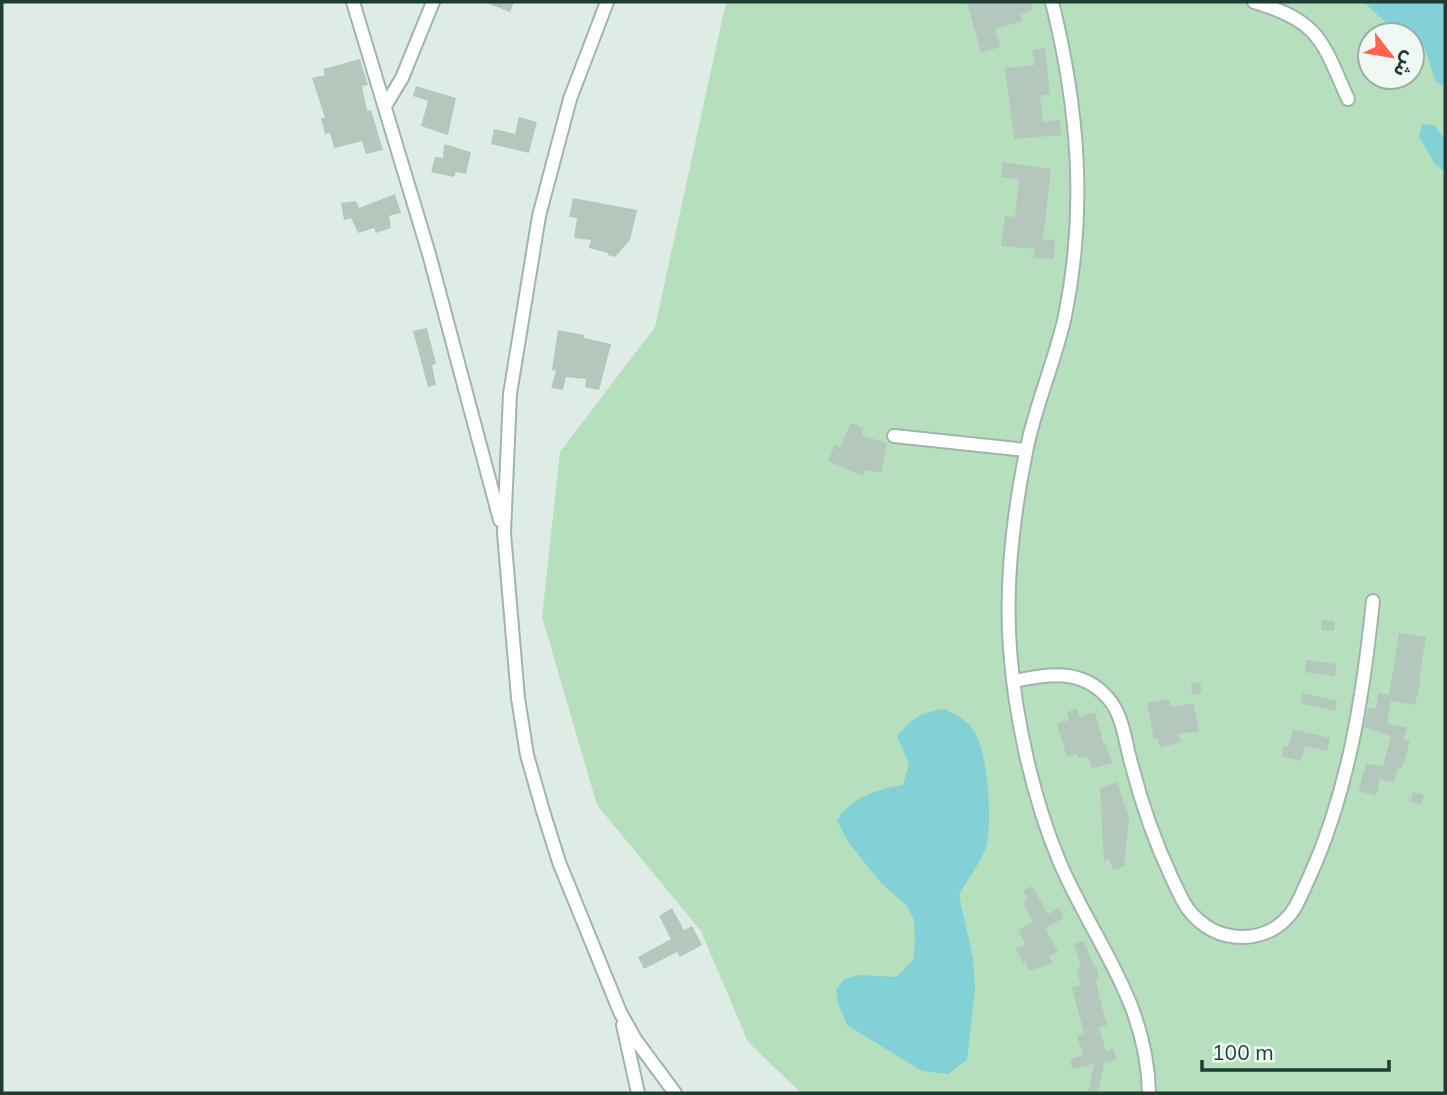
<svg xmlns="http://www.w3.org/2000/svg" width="1447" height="1095" font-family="Mulish,'Noto Sans Arabic',sans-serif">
  <rect width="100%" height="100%" fill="#dfece5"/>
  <path fill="#b5dfbd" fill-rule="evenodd" d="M726 2H1445V1093H801L748 1042 701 931 597 805 542 617 560 452 655 327ZM1370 35H1412V77H1370Z"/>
  <path fill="#81d1d6" d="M1364 2H1445V86L1436 82 1424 46 1412 38V35C1394 34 1377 14 1364 2Z
    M1422 124 1434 125 1445 139V172L1435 164 1419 137Z
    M945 709C956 715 967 720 974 731 988 752 992 818 987 843 984 858 967 880 959 895L973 958 975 989 967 1060 948 1074 922 1071 847 1025 838 1003 836 990 844 979 859 975 897 977 913 960 915 944 914 920 906 905 881 883 849 843 837 821C848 798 879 789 903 785L909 764 897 736C913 718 921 712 945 709Z"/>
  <path fill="#b4c7bd" d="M484 2H514L510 12Z
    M967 2H1031L1033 10 1020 14 1022 21 995 29 1000 47 981 53Z
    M1045 48 1050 94 1040 96 1043 122 1060 120 1061 135 1014 139 1005 68 1035 65 1032 50Z
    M360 59 368 85 362 86 367 111 371 110 383 150 366 154 362 141 334 148 330 133 325 134 321 118H325L312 78 325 75 323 69Z
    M416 86 456 98 448 135 421 126 428 101 413 96Z
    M519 117 537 122 529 153 491 144 494 129 515 134Z
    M444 144 471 152 466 174 456 172 454 177 431 172 435 157 443 158Z
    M1003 162 1051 169 1043 239 1055 240 1054 259 1033 258 1035 249 1001 246 1005 216 1015 217 1019 180 1001 177Z
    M395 194 401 213 389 216 391 228 376 233 374 228 358 233 351 218 344 220 341 203 356 201 359 208Z
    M573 198 637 210 630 240 615 257 608 255V253L589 248 591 240 574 238 577 218 569 217Z
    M427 328 436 364 432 365 436 385 428 387 413 331Z
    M558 330 584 335V338L611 344 599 390 585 387 586 379 566 377 563 390 551 388 556 371 552 370Z
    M851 423 864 428 861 435 887 443 881 473 866 470 863 476 828 461 835 445 840 447Z
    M1322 620 1335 621 1334 631 1321 630Z
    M1399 633 1426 637 1419 679H1421L1415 705 1391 701 1387 723 1407 728 1404 739 1410 740 1402 769 1398 767 1394 782 1380 779 1376 796 1358 791 1366 764 1383 766 1391 736 1364 727 1368 708 1376 709 1378 693 1389 695Z
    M1306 660 1336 664 1335 676 1305 672Z
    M1200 682 1202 693 1192 695 1191 684Z
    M1303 693 1337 701 1335 711 1300 703Z
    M1168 699 1172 707 1194 703 1199 731 1179 734 1181 742 1160 748 1158 738 1154 739 1147 703Z
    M1077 709 1079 717 1095 712 1104 745 1106 744 1112 763 1092 769 1088 756 1079 758 1077 754 1067 757 1057 724 1069 720 1067 712Z
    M1293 729 1330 738 1327 751 1305 746 1301 761 1281 756 1284 746 1288 747Z
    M1117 782 1129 818 1124 866 1113 870 1109 859 1104 861 1100 788Z
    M1413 792 1424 795 1421 805 1410 802Z
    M1032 886 1048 914 1059 908 1064 918 1045 928 1058 952 1049 956 1052 963 1029 971 1026 962 1023 963 1016 949 1026 945 1018 930 1033 922 1023 903 1028 899 1023 891Z
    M672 908 684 930 692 926 702 945 680 957 677 952 644 969 638 957 671 939 659 916Z
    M1084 941 1094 967 1096 966 1099 978 1095 979 1107 1025 1099 1028 1106 1051 1114 1049 1116 1060 1104 1063 1098 1093H1088L1094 1064 1072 1069 1070 1059 1083 1055 1077 1036 1084 1034 1072 987 1081 985 1076 969 1081 968 1074 944Z"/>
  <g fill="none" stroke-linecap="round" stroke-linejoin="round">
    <g stroke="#a1b4ac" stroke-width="16">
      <path id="minor" d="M353 2 429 254 500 520
        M607 2 570 99 539 216 510 394 504 533 518 698 527 755 543 811 559 862 620 1012 635 1039 675 1093
        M1052 2C1078 106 1087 209 1065 316 1055 362 1035 405 1026 452 1013 516 1005 583 1010 649 1015 718 1033 799 1060 863 1095 944 1147 1001 1149 1093
        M1254 2C1320 21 1322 41 1348 99
        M385 106 402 78 433 2
        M894 436 1026 450
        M1014 681C1048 674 1081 668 1107 697 1124 715 1125 744 1132 766 1142 805 1154 840 1171 876 1176 887 1181 899 1188 909 1202 927 1220 937 1242 937 1258 937 1274 931 1285 920 1297 909 1302 892 1309 878 1349 790 1363 696 1373 601
        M623 1025 638 1093"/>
    </g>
    <use href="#minor" stroke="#fff" stroke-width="12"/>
  </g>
  <rect width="1447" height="1095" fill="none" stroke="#1e3d32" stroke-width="7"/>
  <g transform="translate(1391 56) rotate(121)"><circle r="33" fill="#eff8f3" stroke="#9bada6" stroke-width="2"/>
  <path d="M0-5L12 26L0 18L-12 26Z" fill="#ff654a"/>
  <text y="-10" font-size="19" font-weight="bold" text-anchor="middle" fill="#1e3d32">ش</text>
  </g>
  <path d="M1202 1060v10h187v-10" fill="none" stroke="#1e3d32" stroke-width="3.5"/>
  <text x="1212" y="1060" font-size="21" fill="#1e3d32" stroke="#eff8f3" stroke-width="5" paint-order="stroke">100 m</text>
</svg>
